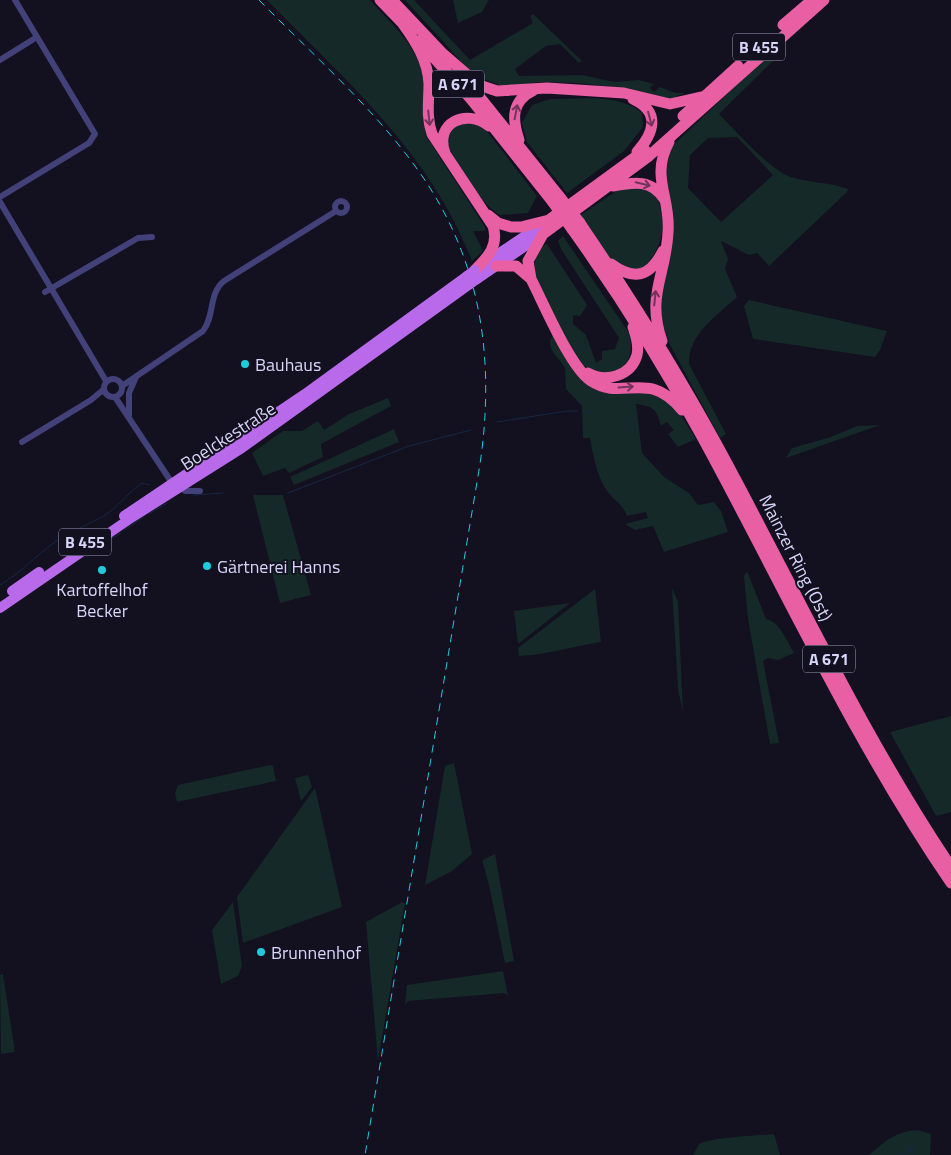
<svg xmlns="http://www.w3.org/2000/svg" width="951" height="1155" font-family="'Titillium Web',sans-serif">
  <rect width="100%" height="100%" fill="#131020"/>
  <path fill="#142928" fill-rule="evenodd" d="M267 0H370C393 26 422 49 424 86 425 105 421 115 426 136L485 227V231H473L483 251 472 261C430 152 347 82 267 0Z
    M405 0H414L470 60 533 23 530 16 533 14 582 61 579 63 560 44 546 46 515 69 519 76 582 75 614 82 639 80 654 84 650 88 654 92 660 87 675 93H685L677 96 675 100 631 89 577 83 540 82 506 87 480 78 469 70Z
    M453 0H489L482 12 458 23Z
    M777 47 784 50 719 114C735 130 771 171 791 177 810 183 830 182 848 189L847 192 769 266 757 253 749 255 721 241 728 259 725 269 737 297C717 316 688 334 689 364L726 434 720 438 669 343 658 309 668 258 663 179 668 150ZM737 137 773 175 721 222 688 188 690 155 708 138Z
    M550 99C579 99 619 93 642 113L643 127 624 151 567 193 527 142 522 123 532 105Z
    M468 120 486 130 537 196 528 213 499 215C475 196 450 164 446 133L451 127Z
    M644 187 656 196C669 222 662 254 639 271L613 262 581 215 618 190Z
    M563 236 629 333C634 352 630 365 612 374L589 369 582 365C567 343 547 307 537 282 533 271 533 249 547 244L587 305 580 316 573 315V324L586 335 596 363 602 359V351L615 349 619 338 561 249 558 241Z
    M749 300 887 331 880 350 875 357 753 339 744 306Z
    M554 334 583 381 650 391 676 407 696 439 678 447 668 434 674 430 667 422 661 426C656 408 654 407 636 404L642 453 664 477 689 493 698 505 714 502 721 511 728 532 664 552 653 526 635 530 625 524 648 518 646 512 627 516C624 507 619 504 613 498 597 481 594 459 590 438H583L582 406 566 389 565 368C560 358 542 347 554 334Z
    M388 398 391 406 321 444 323 457 289 473 285 468 263 476 252 453 283 431H302L318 421 324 430 349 414Z
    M880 425 786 458 792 448 828 438 857 426Z
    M394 429 399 442 294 485 290 477Z
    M253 495H283L311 595 280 603Z
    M747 571 766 619C780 622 787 641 794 653L778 660 768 658 763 661 779 743 770 744 748 619 744 576Z
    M672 588 678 602 683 713 678 689Z
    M595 589 601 642C574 646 546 655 519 656L518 648Z
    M570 603 518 644 514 611Z
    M951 716V812L936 816 890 732Z
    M454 763 472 854 452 871 425 885 445 766Z
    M270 765 273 766 276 781 177 802 175 793 178 785Z
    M308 775 312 787 301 801 295 778Z
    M315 788 342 907 243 943 237 897Z
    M495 854 514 961 505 963 489 885 482 860Z
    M233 902 242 966 238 976 221 984 212 930Z
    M402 902 405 903 378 1061 366 922Z
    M503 971 508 996 505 993 408 1001 405 1005 407 985Z
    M3 974 15 1052 1 1054 0 975Z
    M918 1130 931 1134 930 1155H869C887 1140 894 1132 918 1130Z
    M774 1134 780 1155H693L699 1144C715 1137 755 1136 774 1134Z"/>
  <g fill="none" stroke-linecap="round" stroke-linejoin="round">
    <path stroke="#162844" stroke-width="1" d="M584 411 592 413
      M497 422 567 411H578
      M288 493 409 446 471 430
      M194 495 223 493
      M149 514 167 503
      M124 530 144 517
      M99 546 121 533
      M0 585C25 570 41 550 64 536 79 527 96 522 111 511 122 502 130 491 142 483L150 485
      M913 1144 910 1151 916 1153
      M908 1152V1143
      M901 1155 915 1149"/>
    <path stroke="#434179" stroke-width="6" d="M0 60 37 37
      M0 197 89 143 95 134 15 0
      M335 207a6 6 0 1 1 12 0a6 6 0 1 1-12 0Z
      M0 202 106 381
      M45 292 138 238 152 237
      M104 388a9 9 0 1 1 18 0a9 9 0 1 1-18 0Z
      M122 386 203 331C215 316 208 294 224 281L336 211
      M115 397 174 486
      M129 415V393L136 377
      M22 442 91 400 103 390
      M180 487 185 491H200"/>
    <path stroke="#b96aeb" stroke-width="10" d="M483 264 546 222
      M477 279 543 234
      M124 516 305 394 467 276
      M12 591 39 572
      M0 608 131 518 242 448 470 284"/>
    <path stroke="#e95fa3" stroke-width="11" d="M380 0 408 29
      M392 0 446 57
      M403 24C416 42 428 61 429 84 429 101 426 117 432 134L493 226C499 246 488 257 475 270
      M783 25 812 0
      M419 41 471 99 552 201
      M442 53 479 85 497 91 547 88 624 93 670 104 701 97
      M466 80 559 196
      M633 99C661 112 654 133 637 152
      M683 116 738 66
      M519 140C512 119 511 101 534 90
      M445 153C434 123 466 108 489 126
      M613 186C634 182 652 179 665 200
      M488 215 498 223 511 227H521L549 220 645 150
      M580 223C629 295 675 368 717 445 794 586 861 733 951 867
      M572 229C619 295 662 363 701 435 783 585 854 741 951 883
      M611 264C634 281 650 277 663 251
      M496 266H516L530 278
      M662 341C646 295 666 276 668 232 671 197 650 177 669 142
      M588 373C606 383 631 376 637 355 639 345 636 336 633 327
      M682 410C648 368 623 402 591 381 570 367 544 304 531 279L528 261 543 234 649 156 824 0"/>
    <path stroke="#1ecbdc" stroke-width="1" stroke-dasharray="8 6" stroke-linecap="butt" d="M259 0C310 52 369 104 412 162 480 252 496 355 480 464L365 1155"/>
    <path stroke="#b96aeb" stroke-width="10" d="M467 276 475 270
      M470 284 477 279"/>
    <path stroke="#e95fa3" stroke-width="11" d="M559 196 580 223
      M552 201 572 229"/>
  </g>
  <defs><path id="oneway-shaft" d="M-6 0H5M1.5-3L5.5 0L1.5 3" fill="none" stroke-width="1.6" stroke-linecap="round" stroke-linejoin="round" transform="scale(1.25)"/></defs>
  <g stroke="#73345b">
    <use href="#oneway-shaft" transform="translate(516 112) rotate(-79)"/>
    <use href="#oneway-shaft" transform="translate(429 118) rotate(84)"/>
    <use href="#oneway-shaft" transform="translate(650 119) rotate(75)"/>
    <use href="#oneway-shaft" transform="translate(643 184) rotate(13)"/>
    <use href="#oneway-shaft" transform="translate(655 298) rotate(-84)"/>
    <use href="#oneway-shaft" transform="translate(626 387) rotate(-4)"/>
  </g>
  <g fill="#1ecbdc" stroke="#131020" stroke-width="2">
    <circle cx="245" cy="364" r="5"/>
    <circle cx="207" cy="566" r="5"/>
    <circle cx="102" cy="570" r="5"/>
    <circle cx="261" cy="952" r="5"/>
  </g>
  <g text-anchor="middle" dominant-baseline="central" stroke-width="4" stroke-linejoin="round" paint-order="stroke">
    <g fill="#131020" stroke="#9d9ab8" stroke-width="1">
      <rect x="733" y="33.5" width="52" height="27" rx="4"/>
      <rect x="432" y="70.5" width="52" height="27" rx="4"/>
      <rect x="59" y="528.5" width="52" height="27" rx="4"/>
      <rect x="803" y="645.5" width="52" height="27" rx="4"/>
    </g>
    <g font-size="16" font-weight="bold" fill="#d8d5f9">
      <text x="759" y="47">B 455</text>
      <text x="458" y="84">A 671</text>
      <text x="85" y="542">B 455</text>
      <text x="829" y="659">A 671</text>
    </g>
    <g font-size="18" fill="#d8d5f9" stroke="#131020" text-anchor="start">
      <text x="255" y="364">Bauhaus</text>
      <text x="217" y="566">Gärtnerei Hanns</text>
      <text x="102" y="589" text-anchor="middle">Kartoffelhof<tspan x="102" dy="21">Becker</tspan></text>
      <text x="271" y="952">Brunnenhof</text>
    </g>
    <g font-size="18" fill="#d8d5f9" stroke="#131020">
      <text transform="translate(228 436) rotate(-33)">Boelckestraße</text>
      <text transform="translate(796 558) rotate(63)">Mainzer Ring (Ost)</text>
    </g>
  </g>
</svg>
